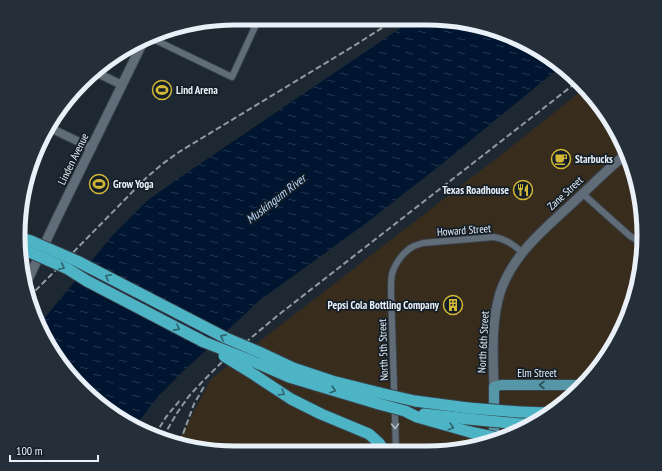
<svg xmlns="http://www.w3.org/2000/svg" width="662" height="471" viewBox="0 0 662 471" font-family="'PT Sans Narrow',sans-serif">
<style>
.commercial{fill:#382c1d}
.water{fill:url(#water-ripples)}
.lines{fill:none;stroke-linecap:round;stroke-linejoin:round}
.minor-casing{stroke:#39424b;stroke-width:8}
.tertiary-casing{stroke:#39424b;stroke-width:10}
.secondary-casing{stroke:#39424b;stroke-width:11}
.primary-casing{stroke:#39424b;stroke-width:12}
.motorway-casing{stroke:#39424b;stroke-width:13}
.minor{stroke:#606c78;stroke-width:6}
.tertiary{stroke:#606c78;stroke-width:8}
.secondary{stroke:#606c78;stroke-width:9}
.primary{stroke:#5597a6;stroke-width:10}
.motorway{stroke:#4db4c5;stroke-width:11}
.rail{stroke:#919aa2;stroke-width:2;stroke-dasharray:6 3;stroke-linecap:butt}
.motorway-bridge-casing{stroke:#39424b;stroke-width:13;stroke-linecap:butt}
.motorway-bridge{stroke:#4db4c5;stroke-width:11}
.oneway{stroke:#2e626f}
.oneway2{stroke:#2e4e5a}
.oneway3{stroke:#b2bbc4}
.labels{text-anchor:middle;stroke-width:3.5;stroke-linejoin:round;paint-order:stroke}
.poi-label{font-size:11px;font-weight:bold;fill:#e9f0f7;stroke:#141e28;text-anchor:start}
.street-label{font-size:11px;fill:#e9f0f7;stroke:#141e28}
.water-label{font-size:12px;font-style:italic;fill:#bedbfb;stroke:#141e28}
.rim{fill:none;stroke:#e9f0f7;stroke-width:5}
</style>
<defs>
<pattern id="water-ripples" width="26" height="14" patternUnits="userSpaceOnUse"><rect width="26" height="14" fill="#001530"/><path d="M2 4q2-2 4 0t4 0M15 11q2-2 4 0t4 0" fill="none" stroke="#25374f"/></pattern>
</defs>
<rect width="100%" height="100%" fill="#1d2832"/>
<path class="commercial" d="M585,88L590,92L632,165L644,249L622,331L570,399L522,431L455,451L222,453L178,441L211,379L511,147Z"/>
<path class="water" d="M411,21L469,22L535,47L560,67L443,163L365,224L260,300L178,376L155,400L135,427L72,379L40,331L38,326L112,236L148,200L185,174Z"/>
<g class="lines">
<defs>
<g id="minor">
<path d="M151,38L232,77L259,18"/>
<path d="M583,194L630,236L643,244"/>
<path d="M396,451L391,290C391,285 391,279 392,274C395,263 404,251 414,246C417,245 420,244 423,243L494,237C506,239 512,244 522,252"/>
</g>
<g id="tertiary">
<path d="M95,72L122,85"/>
<path d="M50,128L92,148"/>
</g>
<g id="secondary">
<path d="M25,286L57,218L143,42"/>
<path d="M494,387C493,356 491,322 500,293C513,253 547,227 577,199C593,184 609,168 626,154"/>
</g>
<path id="primary" d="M494,439V387L501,385H581"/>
<g id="motorway">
<path d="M21,238L31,241"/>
<path d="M259,352L293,368L332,381L380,393"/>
<path d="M257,363L289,377L379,404"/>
<path d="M250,372L291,399L321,414L369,434L379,443L385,452"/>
<path d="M415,401L468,408"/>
<path d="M405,411L417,417L470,432"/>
<path d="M519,412L549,413"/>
<path d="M424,414L468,419"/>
<path d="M520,424H533"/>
</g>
</defs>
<use href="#minor" class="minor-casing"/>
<use href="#tertiary" class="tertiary-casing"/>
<use href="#secondary" class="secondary-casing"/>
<use href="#primary" class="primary-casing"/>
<use href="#motorway" class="motorway-casing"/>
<use href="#minor" class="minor"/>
<use href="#tertiary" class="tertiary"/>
<use href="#secondary" class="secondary"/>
<use href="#primary" class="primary"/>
<use href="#motorway" class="motorway"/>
<g class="rail">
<path d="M29,297L50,276L145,179L161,165L179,152L352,47L393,21"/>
<path d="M155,435L166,417L181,399"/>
<path d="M163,437L177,413L189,396L203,381L221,363L277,316L577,82"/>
<path d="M180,442L194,404L205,385"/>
</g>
<defs>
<g id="motorway-bridge">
<path d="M31,241L77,261L226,338L259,352"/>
<path d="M27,251L68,269L87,281L204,342L257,363"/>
<path d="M224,356L250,372"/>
<path d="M380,393L415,401"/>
<path d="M379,404L405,411"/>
<path d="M468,408L519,412"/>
<path d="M468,419L520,424"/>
<path d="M470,432L498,438"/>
</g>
</defs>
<use href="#motorway-bridge" class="motorway-bridge-casing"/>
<use href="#motorway-bridge" class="motorway-bridge"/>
</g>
<defs><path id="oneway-chevron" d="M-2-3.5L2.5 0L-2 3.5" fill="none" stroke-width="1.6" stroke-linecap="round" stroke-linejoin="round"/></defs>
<g class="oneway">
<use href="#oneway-chevron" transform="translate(62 267) rotate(25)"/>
<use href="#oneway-chevron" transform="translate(108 277) rotate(-153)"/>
<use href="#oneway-chevron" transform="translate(177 328) rotate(28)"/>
<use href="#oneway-chevron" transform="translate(223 337) rotate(-154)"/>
<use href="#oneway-chevron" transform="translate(333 390) rotate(17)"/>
<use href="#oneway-chevron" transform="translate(282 393) rotate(32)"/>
<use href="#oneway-chevron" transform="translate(451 427) rotate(15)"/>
</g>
<use class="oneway2" href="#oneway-chevron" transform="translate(542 385) rotate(-180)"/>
<use class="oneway3" href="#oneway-chevron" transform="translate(395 426) rotate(89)"/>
<defs>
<symbol id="stadium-ring" viewBox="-11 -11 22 22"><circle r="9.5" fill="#141e28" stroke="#d2b736" stroke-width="1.5"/><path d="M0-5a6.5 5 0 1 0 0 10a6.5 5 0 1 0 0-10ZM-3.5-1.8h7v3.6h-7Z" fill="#d2b736"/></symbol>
<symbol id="cafe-ring" viewBox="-11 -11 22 22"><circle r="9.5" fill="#141e28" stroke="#d2b736" stroke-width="1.5"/><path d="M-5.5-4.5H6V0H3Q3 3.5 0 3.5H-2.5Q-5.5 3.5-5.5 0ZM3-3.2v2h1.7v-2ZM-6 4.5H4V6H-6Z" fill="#d2b736"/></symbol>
<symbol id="restaurant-ring" viewBox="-11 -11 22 22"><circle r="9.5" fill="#141e28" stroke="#d2b736" stroke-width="1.5"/><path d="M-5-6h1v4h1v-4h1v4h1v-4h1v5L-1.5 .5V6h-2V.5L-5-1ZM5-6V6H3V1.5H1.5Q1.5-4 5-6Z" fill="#d2b736"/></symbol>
<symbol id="building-ring" viewBox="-11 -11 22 22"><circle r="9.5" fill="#141e28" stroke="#d2b736" stroke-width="1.5"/><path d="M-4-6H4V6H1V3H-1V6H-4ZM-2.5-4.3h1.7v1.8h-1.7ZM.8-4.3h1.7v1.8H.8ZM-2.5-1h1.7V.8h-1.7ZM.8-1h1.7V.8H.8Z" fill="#d2b736"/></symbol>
</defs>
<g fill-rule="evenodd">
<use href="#stadium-ring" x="151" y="79" width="22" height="22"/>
<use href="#cafe-ring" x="550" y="148" width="22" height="22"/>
<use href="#stadium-ring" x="88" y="173" width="22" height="22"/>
<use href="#restaurant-ring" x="512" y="179" width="22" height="22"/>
<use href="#building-ring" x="442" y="294" width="22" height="22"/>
</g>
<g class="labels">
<g class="poi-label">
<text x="176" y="94">Lind Arena</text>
<text x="575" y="163">Starbucks</text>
<text x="113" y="188">Grow Yoga</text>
<text x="509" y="194" text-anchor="end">Texas Roadhouse</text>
<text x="439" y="309" text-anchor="end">Pepsi Cola Bottling Company</text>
</g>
<g class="street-label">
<text transform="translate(73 159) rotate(-64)" y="4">Linden Avenue</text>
<text transform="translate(565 193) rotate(-43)" y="4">Zane Street</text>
<text transform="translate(464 230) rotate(-4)" y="4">Howard Street</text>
<text transform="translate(483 342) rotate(-87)" y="4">North 6th Street</text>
<text transform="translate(383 350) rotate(-92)" y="4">North 5th Street</text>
<text x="537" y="377">Elm Street</text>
</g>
<g class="water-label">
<text transform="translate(276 199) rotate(-38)" y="4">Muskingum River</text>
</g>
</g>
<path d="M0 0H662V471H0ZM235 25H427A210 210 0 0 1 637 235V236A210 210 0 0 1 427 446H235A210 210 0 0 1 25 236V235A210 210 0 0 1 235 25Z" fill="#252f39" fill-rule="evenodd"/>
<path class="rim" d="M235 25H427A210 210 0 0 1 637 235V236A210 210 0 0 1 427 446H235A210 210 0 0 1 25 236V235A210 210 0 0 1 235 25Z"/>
<path d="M10 455v6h88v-6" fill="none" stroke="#e9f0f7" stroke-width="2"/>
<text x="16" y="455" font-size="12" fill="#e9f0f7" stroke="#141e28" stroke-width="3" paint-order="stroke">100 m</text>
</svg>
